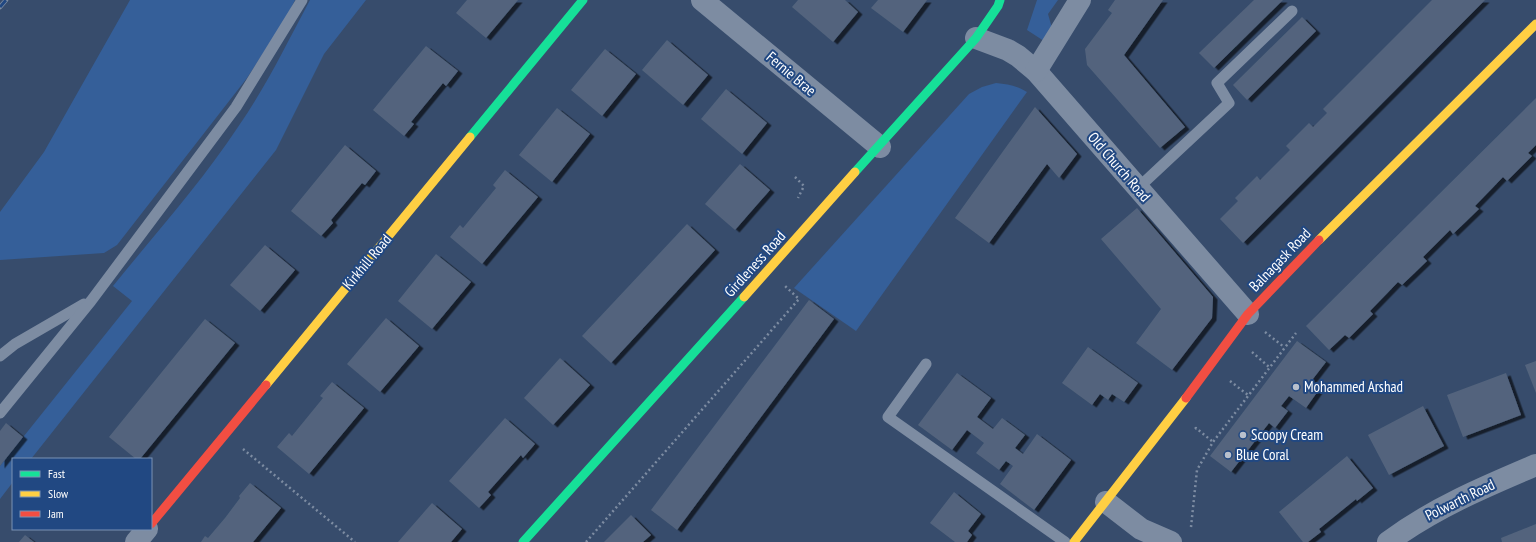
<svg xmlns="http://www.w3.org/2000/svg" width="1536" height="542" viewBox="0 0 1536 542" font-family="'PT Sans Narrow',sans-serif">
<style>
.green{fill:#355f99}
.building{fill:#53647d;filter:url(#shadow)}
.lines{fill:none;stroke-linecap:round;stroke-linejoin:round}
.path{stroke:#7d8ca2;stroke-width:2.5;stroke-dasharray:2 3;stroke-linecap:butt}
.lane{stroke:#7d8ca2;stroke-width:11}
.street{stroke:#7d8ca2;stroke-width:22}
.fast{stroke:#16e098;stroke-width:9}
.slow{stroke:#ffcf43;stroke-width:9}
.jam{stroke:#f24e42;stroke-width:9}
.rail-casing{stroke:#7e8da2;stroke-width:4.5}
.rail{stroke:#214882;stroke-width:3;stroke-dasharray:9;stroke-linecap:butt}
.poi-dot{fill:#b9c0cc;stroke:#214882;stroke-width:1.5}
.labels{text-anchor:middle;stroke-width:4;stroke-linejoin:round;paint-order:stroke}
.street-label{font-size:15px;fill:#fff;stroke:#214882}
.poi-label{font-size:15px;fill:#fff;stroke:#214882;text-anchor:start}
</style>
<defs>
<filter id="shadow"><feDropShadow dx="4.5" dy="2.5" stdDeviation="0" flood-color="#0009"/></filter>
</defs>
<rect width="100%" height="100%" fill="#374c6c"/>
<g class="green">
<path d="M130,0H295L286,18L247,78L117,245L104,253L0,260V212L44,152Z"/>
<path d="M310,0H366L324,54L276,150L31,459H13V482L0,499V466L132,301L113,286C155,234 201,183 238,127C266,87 287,43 310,0Z"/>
<path d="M1037,0H1058L1048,14L1052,28L1044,41L1027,30Z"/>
<path d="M996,83C1008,84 1017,86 1027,92L856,331L794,288L969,94L982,87Z"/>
</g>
<g class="building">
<path d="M467,0H518L486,38L456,13Z"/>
<path d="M798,0H845L858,12L833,42L792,7Z"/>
<path d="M878,0H927L903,32L871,8Z"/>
<path d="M1115,0H1163L1124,55L1185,127L1160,148L1087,65L1085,49L1112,13L1108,10Z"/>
<path d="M1254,0H1283L1214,68L1199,53Z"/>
<path d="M1432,0H1485L1243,243L1220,219L1238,201L1235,198L1257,176L1260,180L1290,150L1286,146L1309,123L1313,127L1327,113L1323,109Z"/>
<path d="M1302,17L1316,31L1247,100L1233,85Z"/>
<path d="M667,40L708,75L683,105L642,70Z"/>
<path d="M426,46L458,71L446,86L443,83L411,122L414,124L404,136L373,110Z"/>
<path d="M605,49L636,74L602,116L571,90Z"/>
<path d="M726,89L767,123L742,154L701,119Z"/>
<path d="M1536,98V145L1528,153L1532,156L1507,181L1503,177L1475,206L1479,209L1453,234L1450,230L1423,257L1427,261L1402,285L1398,282L1370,311L1373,314L1349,338L1345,335L1329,350L1306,326Z"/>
<path d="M1035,107L1077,154L1059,178L1047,164L989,243L955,218Z"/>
<path d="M557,108L590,134L552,182L519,155Z"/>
<path d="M345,145L376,171L365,185L362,183L331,220L333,223L321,236L291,211Z"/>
<path d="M740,164L770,190L735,230L705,204Z"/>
<path d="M505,170L538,197L482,264L450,237L460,225L463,228L496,188L493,185Z"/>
<path d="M1137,208L1213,297L1212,318L1172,370L1136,343L1161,309L1101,239Z"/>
<path d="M687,224L715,250L611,363L582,336Z"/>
<path d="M265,245L295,270L260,311L230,285Z"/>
<path d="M436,254L471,282L432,329L398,301Z"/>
<path d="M809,300L834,319L677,530L651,510Z"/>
<path d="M386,318L419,346L380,392L347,364Z"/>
<path d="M205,319L235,343L140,459H136L109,437Z"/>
<path d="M1297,341L1326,362L1309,384L1318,391L1306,408L1289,396L1281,406L1288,411L1275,428L1269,423L1231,472L1210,456Z"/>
<path d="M1088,347L1138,383L1124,402L1112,394L1108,400L1100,394L1092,405L1062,383Z"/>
<path d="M560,358L590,385L553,425L524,398Z"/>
<path d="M1536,361V393L1525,365Z"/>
<path d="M957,373L991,398L977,417L993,429L1002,418L1025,435L1015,448L1023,454L1037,434L1071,460L1034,510L1000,484L1013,466L1006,461L999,470L976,453L984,443L967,430L952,450L918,425Z"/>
<path d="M1506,373L1521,415L1463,437L1447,395Z"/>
<path d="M332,382L364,408L309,474L277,447L289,433L292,436L323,398L320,396Z"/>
<path d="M1423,406L1444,446L1389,475L1368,435Z"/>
<path d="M505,418L535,444L523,458L521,455L488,492L491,495L479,508L449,481Z"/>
<path d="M6,423L23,437L0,466V431Z"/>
<path d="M1347,456L1373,488L1357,501L1356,499L1319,529L1321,532L1308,542H1303L1279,512Z"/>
<path d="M250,483L281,508L253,542H201L205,536L208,538L225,518L240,498L239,496Z"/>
<path d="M954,492L981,514L968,531L972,535L967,542H955L930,523Z"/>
<path d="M432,503L462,529L451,542H398Z"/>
<path d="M631,515L651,535L643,542H604Z"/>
<path d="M1536,524V542H1502L1501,538Z"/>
<path d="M25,535L34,542H19Z"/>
</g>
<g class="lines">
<g class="path">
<path d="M795,177L804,186L798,198"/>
<path d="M1265,332L1284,347"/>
<path d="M1252,352L1269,367"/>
<path d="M1230,381L1248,395"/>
<path d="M1195,429L1196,428L1213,442"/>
<path d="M243,449L355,542"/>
<path d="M1191,527L1197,470L1213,442L1296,333"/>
<path d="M586,542L799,299L785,286"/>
</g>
<g class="lane">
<path d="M1137,189L1229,103L1217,83L1292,11"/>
<path d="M0,356L15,344L84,304"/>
<path d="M926,364L888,417L1065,542"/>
<path d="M0,413L91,301L236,107L302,0"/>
</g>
<g class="street">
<path d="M702,0L880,147"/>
<path d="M976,38L1008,50L1018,56L1036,71L1248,314"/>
<path d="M1036,71L1080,0"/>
<path d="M1106,502L1141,529L1171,542"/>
<path d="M136,542L147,529"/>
<path d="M1388,542C1434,508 1484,487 1536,465"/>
</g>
<g class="fast">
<path d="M470,137L583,0"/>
<path d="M855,172L976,38L998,6L1000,0"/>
<path d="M523,542L744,297"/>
</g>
<g class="slow">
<path d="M1319,240L1536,24"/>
<path d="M744,297L855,172"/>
<path d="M266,385L470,137"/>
<path d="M1074,542L1186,398"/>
</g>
<g class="jam">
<path d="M1186,398L1248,314L1319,240"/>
<path d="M151,524L266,385"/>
</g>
<defs>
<path id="rail" d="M0,7L6,0"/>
</defs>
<use href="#rail" class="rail-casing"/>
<use href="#rail" class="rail"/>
</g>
<g class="poi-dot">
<circle cx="1296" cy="387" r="4"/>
<circle cx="1243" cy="435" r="4"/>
<circle cx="1228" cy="455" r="4"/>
</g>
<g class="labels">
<g class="street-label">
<text transform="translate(791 74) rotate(40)" y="5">Fernie Brae</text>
<text transform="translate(1119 167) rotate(49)" y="5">Old Church Road</text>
<text transform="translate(1280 260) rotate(-46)" y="5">Balnagask Road</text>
<text transform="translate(367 262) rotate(-50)" y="5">Kirkhill Road</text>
<text transform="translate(755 264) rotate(-48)" y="5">Girdleness Road</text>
<text transform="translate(1460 500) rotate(-26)" y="5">Polwarth Road</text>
</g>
<g class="poi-label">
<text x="1304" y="392">Mohammed Arshad</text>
<text x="1251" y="440">Scoopy Cream</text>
<text x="1236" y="460">Blue Coral</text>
</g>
</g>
<rect x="12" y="458" width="140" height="72" fill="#214882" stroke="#7a91b4"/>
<rect x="20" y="471" width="20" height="6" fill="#16e098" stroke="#7a91b4"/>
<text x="48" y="478" font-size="12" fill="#ffffff">Fast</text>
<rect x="20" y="491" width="20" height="6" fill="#ffcf43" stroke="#7a91b4"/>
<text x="48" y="498" font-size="12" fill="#ffffff">Slow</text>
<rect x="20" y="511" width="20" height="6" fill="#f24e42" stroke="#7a91b4"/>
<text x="48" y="518" font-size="12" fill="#ffffff">Jam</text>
</svg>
